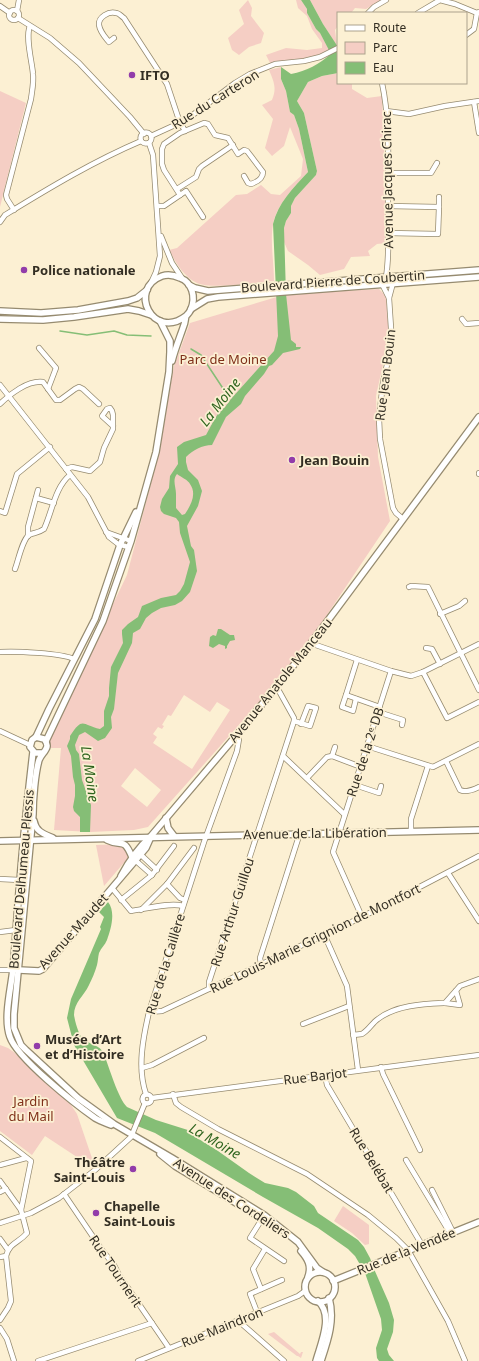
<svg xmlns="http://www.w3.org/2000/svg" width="479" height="1361" viewBox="0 0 479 1361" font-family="'Noto Sans',sans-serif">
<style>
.green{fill:#f5cec4;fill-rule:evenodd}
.water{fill:#85be76;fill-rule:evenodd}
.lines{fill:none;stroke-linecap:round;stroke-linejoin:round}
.stream{stroke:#85be76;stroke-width:1.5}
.minor-casing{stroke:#968b70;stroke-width:6}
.major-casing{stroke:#968b70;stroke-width:8}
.minor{stroke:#fff;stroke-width:4.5}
.major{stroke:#fff;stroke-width:5.5}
.poi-dot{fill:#923caa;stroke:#fcf0d3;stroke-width:1.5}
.labels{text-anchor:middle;stroke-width:3.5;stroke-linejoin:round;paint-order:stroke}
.poi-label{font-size:13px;font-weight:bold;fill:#332e23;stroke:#fcf0d3;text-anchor:start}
.street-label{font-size:13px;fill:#332e23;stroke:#fcf0d3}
.park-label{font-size:13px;fill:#7f2f19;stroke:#fcf0d3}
.water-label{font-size:14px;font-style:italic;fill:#2e641e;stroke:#fcf0d3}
</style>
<rect width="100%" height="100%" fill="#fcf0d3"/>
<g class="green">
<path d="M248,0L252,8L251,16L264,33L261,43L249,47L239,55L232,50L228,38L244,24L239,10Z"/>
<path d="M296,0H301L307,9V13L316,29L320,33L330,51L306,59L270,63L266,55L286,48L307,50L322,48V43L312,29L307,16L298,8Z"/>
<path d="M310,0H382L366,9L355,8L351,13H338V26L335,30L337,46L323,24Z"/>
<path d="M281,67V79L286,91L290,112L294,115L299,129L308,172C295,186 276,205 273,225C270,239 274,265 274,281C256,282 213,290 197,283C183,276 176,263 169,250L177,248L236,195L247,194L261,185L271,194L280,195L301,176L303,159L290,127L284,146L272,156L265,148L273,119L262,105L272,100C277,88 274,82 269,70Z"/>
<path d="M338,73V83H352V89L367,98L382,96L385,173L386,243L377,244L368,251L370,256L351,257L344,269L320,275L308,265L288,251L284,242V228L286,221L291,213V206L295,198L316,175L317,171L304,113L297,101L298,99L308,82L322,76Z"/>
<path d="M0,91L26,103L0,207Z"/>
<path d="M379,289L386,296L389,337L376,396L378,457L390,521L296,661L148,827L134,830L90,832L54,830L61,748H48L47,741L127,575L157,460L174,366L190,323L287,294ZM184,695L210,712L217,702L230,710L192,769L153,743L157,737L153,734L158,727L162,729L164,726L162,725L168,715L171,716ZM135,768L161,790L147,807L121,786Z"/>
<path d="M125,844L128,858L104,886L96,845Z"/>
<path d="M0,1045L8,1048L15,1053L71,1105L77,1114L94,1164L91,1169L86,1163L45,1136L32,1155L0,1131Z"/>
<path d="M343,1206L369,1225V1244L365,1245L352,1233L334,1221Z"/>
<path d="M274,1332L300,1354L301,1352H303L301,1358L298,1356H297L268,1334Z"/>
</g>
<g class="water">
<path d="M301,0H310L323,24L338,47V73L322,76L308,82L297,101L304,113L317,171L316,175L295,198L291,206V213L286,221L284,228L286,294L291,340L296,344V347H301L300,349L283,353L272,365L269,366L264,374L245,396L241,404L226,417L212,445C202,445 193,450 186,457V462L188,470L198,480L202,491L198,506L187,526L191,546L194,550L197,571L190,592L182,601L175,605L161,608L152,613L146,618L140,629L133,633L132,643L118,673L114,709L111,717L112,728L105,738L98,741L85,732L79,735L75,745L76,750L79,754L82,780L91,805L90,832H80V817L74,811L73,807L75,796V785L73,777L71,756L67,746L70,739V736C83,716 82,725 100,729L104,726V711L109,696V688L111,667L123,643L122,634V630L128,624L138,617L142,606L161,598L176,595L180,591L184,584L190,562L180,533L179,522L176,518L164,514L161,511L160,507L162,499L169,488L170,476L178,464L177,447L184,442L206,435L213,422L219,412L225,407L231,399L274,351L278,336L273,224C278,203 293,188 308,172L299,129L294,115L290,112L286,91L281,79V67L291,74C307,71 319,64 331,54L320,33L316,29L307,13V9ZM177,474C181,477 188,480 190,484C197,494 191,505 185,514L182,515L176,508C176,504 176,499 176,494C176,487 172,480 177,474Z"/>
<path d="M218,629H221L230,635H234L235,640L230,641L227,646V648L225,649V646L219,644L213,648L209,646L210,637L213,635L216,636Z"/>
<path d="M108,902C116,912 111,929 107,940C105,945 101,948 99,953C98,957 98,961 97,965C95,972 92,979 89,985C84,996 74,1002 74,1015C75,1021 78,1033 82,1038C89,1045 100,1044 104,1054C109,1067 118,1098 127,1107L156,1120L191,1131L194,1136L218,1151L249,1173L265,1183L288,1188L296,1192L314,1206L318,1213L358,1240L364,1247L370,1258L374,1269L389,1303L394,1320L393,1332L387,1349L389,1355L394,1361H379L377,1358L376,1348L382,1330L381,1319L365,1273L355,1256L348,1249L318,1228L263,1197L155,1133L117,1118L74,1045L67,1018L71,999L101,929L100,927L104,917L99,912Z"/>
</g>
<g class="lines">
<g class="stream">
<path d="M60,331L87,335L114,331L127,335L151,336"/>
<path d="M191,349L201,355L224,390"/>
</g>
<defs>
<g id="minor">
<path d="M0,6L10,13"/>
<circle cx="14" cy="15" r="5"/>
<path d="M17,11L19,0"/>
<path d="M368,13L374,7L386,0"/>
<path d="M418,13L440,0L455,4L477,13L479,12"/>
<path d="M18,18L50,38L79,63L130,117L144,134"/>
<path d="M466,35L474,29L477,13"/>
<path d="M114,38L109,42C105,37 100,32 99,25C98,17 109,11 116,13C119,13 121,16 124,18L167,84L179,120L185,131"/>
<path d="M382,83C390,120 388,159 388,197C388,221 390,253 386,277"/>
<path d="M474,102L479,133"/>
<path d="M386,111L409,114L445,106L479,101"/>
<circle cx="146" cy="138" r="5.5"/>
<path d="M151,136L186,120L235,83L250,74L275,64L304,61L320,57L338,48"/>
<path d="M149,143L153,155L160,256L156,272L151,283"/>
<path d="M388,173H431L437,163"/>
<path d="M177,189L196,177L199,169L202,166L233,145"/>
<path d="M180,195L164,170L162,164V149L164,144L180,133L204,123L208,124L215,135L228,138L238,154L244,150L247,151L263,172C263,178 257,182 251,184L248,183L244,176"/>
<path d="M157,206H164L186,191L203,217"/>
<path d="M439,207V197"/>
<path d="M14,210L7,199L6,195L31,99C32,91 34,82 33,74C32,61 25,37 30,26"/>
<path d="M0,222L5,215C49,188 94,161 141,141"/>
<path d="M388,233L438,234L439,207L388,206"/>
<path d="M161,236L172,263L182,278"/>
<path d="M382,284L389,298L393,283"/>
<path d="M389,298L392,343L383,382L379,419L380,439L393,508L396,513L403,519"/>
<path d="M462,319L466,324L479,323"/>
<path d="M39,348L56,368L48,389"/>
<path d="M0,385L88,497L109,537L118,544L128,547"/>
<path d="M0,404C10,394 28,380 43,382L56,400H60L75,389L79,387L83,389L99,404"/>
<path d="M66,469L72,467L90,471L100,462L104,448L113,429V415L112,411L110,408L107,409L102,416L113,426"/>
<path d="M479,474V473"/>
<path d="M36,498L54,503"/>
<path d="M0,511L5,513L17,474L50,447"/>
<path d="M106,532L131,541"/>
<path d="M28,536V527L38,490"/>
<path d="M15,569C18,562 22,540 29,535C34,532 37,534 44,529C52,512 55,487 70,475"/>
<path d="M409,587L411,586L428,587L479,690"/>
<path d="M440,614L459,606L465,601"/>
<path d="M310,643L391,671L411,676L423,672L479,644"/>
<path d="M426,648L432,649L440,664"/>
<path d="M0,652C16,651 61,653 74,659"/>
<path d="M357,660L346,695L380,707"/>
<path d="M423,672L447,718L479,702"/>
<path d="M346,695L342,707L353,711L356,699"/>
<path d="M378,712L403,720L402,725"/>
<path d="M294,721L310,726L316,708L308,706L301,724"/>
<path d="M0,731L30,745"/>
<path d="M367,746L433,767L479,744"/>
<path d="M283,756L344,814"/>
<path d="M332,756L335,747"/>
<path d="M446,761L460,790C466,793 473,790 479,787"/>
<path d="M307,778L327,757L332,756L361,767"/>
<path d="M355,785L379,793L381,786"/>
<path d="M411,831V819L428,766"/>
<path d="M140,854L157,870"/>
<path d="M135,860L152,875"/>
<path d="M448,873L479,921"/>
<path d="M0,879L20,880"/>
<path d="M167,884L180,898L185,900"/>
<path d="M112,888L131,911C145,909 171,902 183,906"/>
<path d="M121,900L152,875L174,846"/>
<path d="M141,910L167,884L194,848"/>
<path d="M362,917L333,852L391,671"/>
<path d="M0,932L16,930"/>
<path d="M324,934L347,986L358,1070"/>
<path d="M261,964L260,958L298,839V834"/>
<path d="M0,970H16"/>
<path d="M209,989V982L294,721V718L279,691L276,687"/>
<path d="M445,1003L460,1005L456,991"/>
<path d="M149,1012L162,1011L362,917L479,856"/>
<path d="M303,1024L349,1006"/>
<path d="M353,1035L362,1034C369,1030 372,1023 378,1019C396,1005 423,1004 445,1003L460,986L479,979"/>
<path d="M381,1067L383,1074L420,1150"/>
<path d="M142,1068L152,1065L204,1038"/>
<path d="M325,1075L327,1085L422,1245"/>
<path d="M146,1094C137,1068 143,1038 149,1012L204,842L237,751L239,739L236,736"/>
<path d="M173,1094L176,1103L181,1107L218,1129L307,1174L368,1215L396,1238L408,1250L448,1321L465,1361"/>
<circle cx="147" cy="1099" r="4.5"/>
<path d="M152,1098L479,1055"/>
<path d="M0,1137L31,1161L21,1210"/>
<path d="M406,1160L450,1233"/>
<path d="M0,1165L26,1158"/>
<path d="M0,1181L21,1210L27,1233C19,1243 10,1242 6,1256L11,1301L8,1308L0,1320"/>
<path d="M432,1190L453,1232"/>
<path d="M0,1192L6,1189"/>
<path d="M64,1194L102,1250L114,1265L119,1275L169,1348"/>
<path d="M262,1219L250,1238L284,1261"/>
<path d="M0,1223L31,1213L59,1198L95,1170L131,1137L145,1103"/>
<path d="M0,1239L8,1250"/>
<path d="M0,1257L6,1256"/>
<path d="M261,1289L253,1269L265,1249"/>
<path d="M257,1312L250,1294L282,1280"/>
<path d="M239,1319L242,1324L284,1361"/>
<path d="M0,1328L7,1339L14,1361"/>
<path d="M38,1361L152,1323"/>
<path d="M138,1361L298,1296L305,1291"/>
</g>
<g id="major">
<path d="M189,285L195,288L208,291L479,270"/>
<path d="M191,309L207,299L218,297L479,277"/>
<path d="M0,311L41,313L78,310L128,301L137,298L147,290"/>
<path d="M0,319L43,320L74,317L128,309L139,311L151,315"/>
<path d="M172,361C175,349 180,337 184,325C185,323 185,319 186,316C188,314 190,312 191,309C196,297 192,282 180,278C174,275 168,274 162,276C127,289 153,341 186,316"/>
<path d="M36,737L49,709L95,619L120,545L136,512"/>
<path d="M46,741L103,621L131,541L156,452L169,372L170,352V341L160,321"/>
<path d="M33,752C28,795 23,838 20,881C17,910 16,939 13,969C11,989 3,1018 10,1037C17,1058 75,1104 95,1118C100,1121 106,1123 111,1125"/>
<path d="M42,753H35L30,747L32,740L36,737L44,739C52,748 42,752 39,760C35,774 33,800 33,814L14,1014V1028L21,1045L26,1050L78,1098L114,1124L172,1158L264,1215L298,1242L317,1268L323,1272"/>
<path d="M166,818L168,828L174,836"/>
<path d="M34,821C36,832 44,834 53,838"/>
<path d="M107,840C123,848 123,836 132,857"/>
<path d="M0,841L479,830"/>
<path d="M121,876C129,861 138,848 151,836L246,724L306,650L479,417"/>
<path d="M19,970L39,971L43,969L146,848L150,839"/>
<path d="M160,1154L175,1166L264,1220"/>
<path d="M301,1251C308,1259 312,1266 308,1277"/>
<circle cx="320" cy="1287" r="15"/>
<path d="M333,1281L479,1222"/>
<path d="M316,1361C321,1343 334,1315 318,1301"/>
<path d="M321,1361C328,1340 335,1320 329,1298"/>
</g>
</defs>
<use href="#minor" class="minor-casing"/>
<use href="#major" class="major-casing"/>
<use href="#minor" class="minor"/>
<use href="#major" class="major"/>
</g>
<g class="poi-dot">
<circle cx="132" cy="75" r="4"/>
<circle cx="24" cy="270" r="4"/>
<circle cx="292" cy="460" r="4"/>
<circle cx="37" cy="1046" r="4"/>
<circle cx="133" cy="1169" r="4"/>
<circle cx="96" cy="1213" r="4"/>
</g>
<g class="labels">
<g class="poi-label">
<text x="140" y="80">IFTO</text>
<text x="32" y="275">Police nationale</text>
<text x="300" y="465">Jean Bouin</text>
<text x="45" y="1044">Musée d’Art<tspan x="45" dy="15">et d’Histoire</tspan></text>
<text x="125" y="1167" text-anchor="end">Théâtre<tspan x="125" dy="15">Saint-Louis</tspan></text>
<text x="104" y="1211">Chapelle<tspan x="104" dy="15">Saint-Louis</tspan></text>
</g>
<g class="street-label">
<text transform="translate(215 99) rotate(-32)" y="5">Rue du Carteron</text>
<text transform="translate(387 180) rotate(-91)" y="5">Avenue Jacques Chirac</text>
<text transform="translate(333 281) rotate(-4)" y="5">Boulevard Pierre de Coubertin</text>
<text transform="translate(385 375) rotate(-83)" y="5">Rue Jean Bouin</text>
<text transform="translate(280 680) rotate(-51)" y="5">Avenue Anatole Manceau</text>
<text transform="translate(365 752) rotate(-72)" y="5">Rue de la 2ᵉ DB</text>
<text transform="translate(315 833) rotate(-1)" y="5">Avenue de la Libération</text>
<text transform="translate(21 879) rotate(-85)" y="5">Boulevard Delhumeau Plessis</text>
<text transform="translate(232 912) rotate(-72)" y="5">Rue Arthur Guillou</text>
<text transform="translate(73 931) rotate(-48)" y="5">Avenue Maudet</text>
<text transform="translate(315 938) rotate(-26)" y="5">Rue Louis-Marie Grignion de Montfort</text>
<text transform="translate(165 964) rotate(-73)" y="5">Rue de la Caillère</text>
<text transform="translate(315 1076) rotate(-7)" y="5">Rue Barjot</text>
<text transform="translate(372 1160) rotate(59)" y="5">Rue Belébat</text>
<text transform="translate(232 1198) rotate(33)" y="5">Avenue des Cordeliers</text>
<text transform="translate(406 1251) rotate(-22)" y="5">Rue de la Vendée</text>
<text transform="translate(116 1271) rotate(56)" y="5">Rue Tournerit</text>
<text transform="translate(222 1327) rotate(-22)" y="5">Rue Maindron</text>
</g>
<g class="park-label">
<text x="223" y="364">Parc de Moine</text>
<text x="31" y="1106">Jardin<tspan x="31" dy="15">du Mail</tspan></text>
</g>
<g class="water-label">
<text transform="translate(220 402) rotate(-52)" y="5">La Moine</text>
<text transform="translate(90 774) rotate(82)" y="5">La Moine</text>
<text transform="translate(215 1141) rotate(30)" y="5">La Moine</text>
</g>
</g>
<rect x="337" y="12" width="130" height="72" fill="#fcf0d3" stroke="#aca28d"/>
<rect x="345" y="25" width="20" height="6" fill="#ffffff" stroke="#aca28d"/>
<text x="373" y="32" font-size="12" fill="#332e23">Route</text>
<rect x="345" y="42" width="20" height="12" fill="#f5cec4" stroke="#aca28d"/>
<text x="373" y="52" font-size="12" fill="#332e23">Parc</text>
<rect x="345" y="62" width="20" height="12" fill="#85be76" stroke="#aca28d"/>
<text x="373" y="72" font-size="12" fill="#332e23">Eau</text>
</svg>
